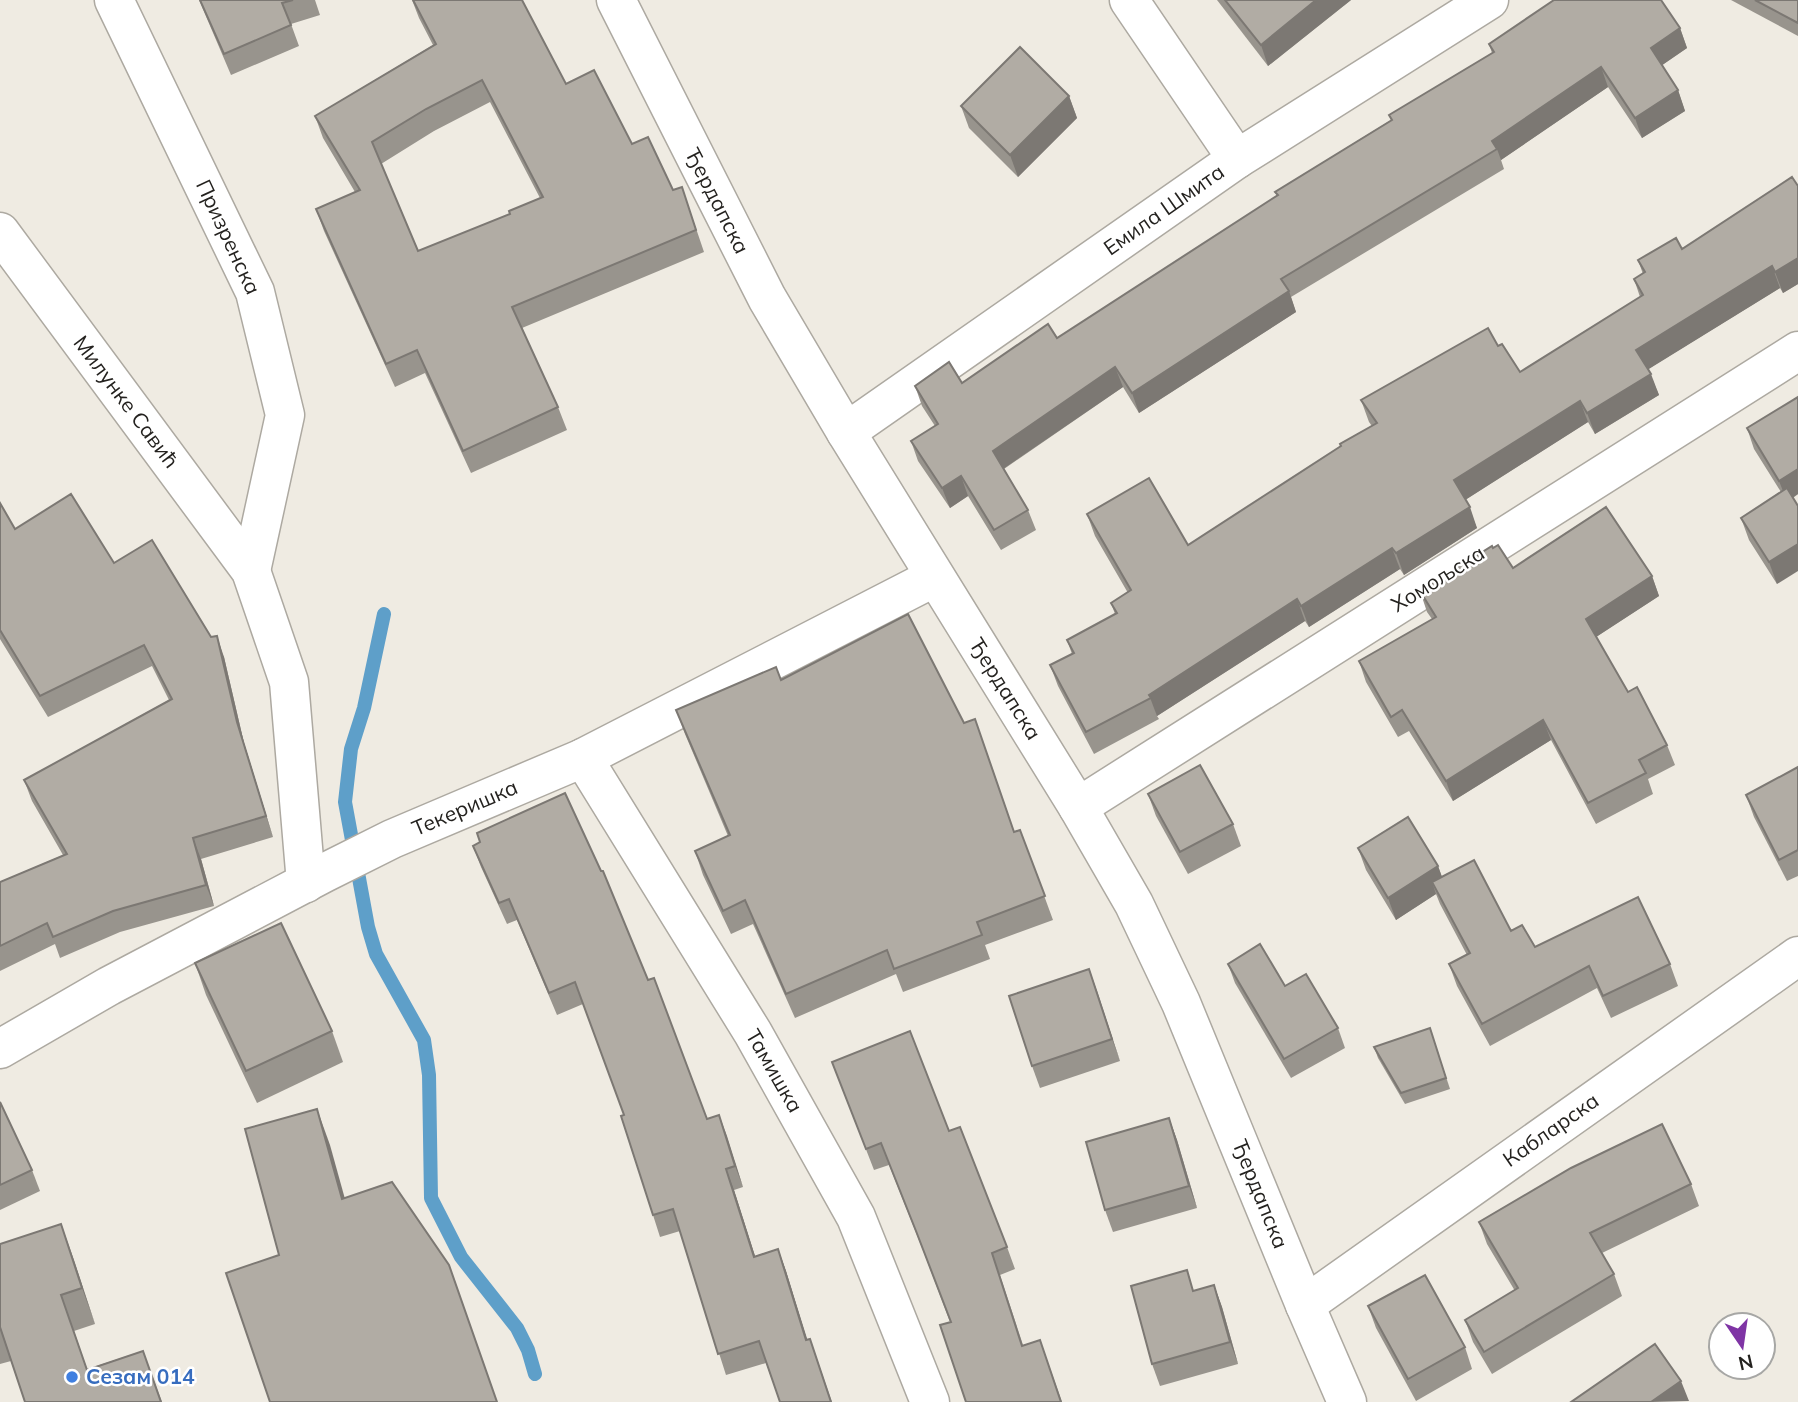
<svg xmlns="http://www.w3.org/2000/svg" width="1798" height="1402" viewBox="0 0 1798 1402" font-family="Mulish,sans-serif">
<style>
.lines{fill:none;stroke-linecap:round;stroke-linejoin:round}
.stream{stroke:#5e9fc9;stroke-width:14}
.minor-casing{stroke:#ada9a1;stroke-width:41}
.minor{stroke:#fff;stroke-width:38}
.wall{fill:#98948d;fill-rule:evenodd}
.shaded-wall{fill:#7c7873}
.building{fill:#b1aca4;stroke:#7c7873;stroke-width:2;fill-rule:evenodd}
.shop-dot{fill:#3f7fe0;stroke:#fff;stroke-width:2.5}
.labels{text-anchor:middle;stroke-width:5;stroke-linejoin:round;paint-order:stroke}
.street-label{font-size:21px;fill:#24221f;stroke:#fff}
.shop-label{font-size:21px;font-weight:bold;fill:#366cbe;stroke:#fff;text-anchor:start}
</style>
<rect width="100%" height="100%" fill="#efebe2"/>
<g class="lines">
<path class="stream" d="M384,614L364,708L351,749L345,802L368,927L376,954L424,1040L429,1075L431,1198L461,1257L517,1328L528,1350L535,1374"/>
<defs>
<g id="minor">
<path d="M114,0L255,292L285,415L251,571"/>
<path d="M616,0L767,298L846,432L1078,807L1134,904L1181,1003L1305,1305L1347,1402"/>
<path d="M1129,0L1237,159"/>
<path d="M0,232L251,571L289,682L306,883"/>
<path d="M846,432L1237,159L1489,0"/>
<path d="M583,758L753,1033L856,1217L930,1402"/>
<path d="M1078,807L1798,351"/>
<path d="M0,1049L109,986L324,873L392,839L583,758L935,577"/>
<path d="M1305,1305L1798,956"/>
</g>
</defs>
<use href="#minor" class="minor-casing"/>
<use href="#minor" class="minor"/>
</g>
<g class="wall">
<path d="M199,0H315L320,15L291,24L299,46L231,75Z"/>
<path d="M412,0H522L566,84L632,144L673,190L682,187L704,252L522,328L558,407L567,430L471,473L425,373L395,387L324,231L316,209L355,192L323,138L315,116L433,45L419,18ZM490,102L540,198L510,214L418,251L381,164L434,131Z"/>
<path d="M1217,0H1351L1268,66Z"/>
<path d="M1731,0H1798V36Z"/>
<path d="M1680,28L1687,48L1662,65L1678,90L1685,111L1642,138L1608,87L1501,160L1504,169L1291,297L1296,312L1139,413L1123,387L1004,469L1028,510L1036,530L1001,550L968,496L950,508L918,461L911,441L935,426L922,406L915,386L962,383L1057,338L1277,196L1275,192L1391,120L1389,115L1492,53L1489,44Z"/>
<path d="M1069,96L1077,118L1018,177L969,128L961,106Z"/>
<path d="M1798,186V284L1783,293L1780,288L1648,369L1659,395L1595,434L1588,422L1465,500L1477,528L1404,575L1400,569L1309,627L1305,621L1157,716L1159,719L1094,754L1058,686L1050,665L1072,654L1067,640L1115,614L1111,603L1128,593L1095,536L1087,514L1188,545L1372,426L1369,422L1361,400L1498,346L1520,372L1640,297L1634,279L1643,274L1638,260L1682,249Z"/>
<path d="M1747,428L1798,494L1793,498L1777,584L1749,540L1741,518L1781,492L1754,449Z"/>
<path d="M0,503L15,529L114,563L211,637L224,657L244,743L273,837L201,859L214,906L120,932L60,958L55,944L0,971V882L63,855L32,801L24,780L169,700L152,666L48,717L0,639Z"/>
<path d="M1513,568L1652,576L1659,596L1596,637L1628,692L1667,745L1675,765L1648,779L1653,794L1596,824L1551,740L1453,801L1409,731L1398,737L1366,682L1359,661L1432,619L1427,612L1420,591Z"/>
<path d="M781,680L1015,832L1020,830L1053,920L985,945L990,959L903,992L896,974L795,1018L753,924L731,934L703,875L695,851L728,836L685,734L676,710Z"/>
<path d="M1798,767V876L1787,881L1754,817L1746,795Z"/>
<path d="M1148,794L1233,824L1241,846L1188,874L1156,816Z"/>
<path d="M473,846L707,1119L719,1115L743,1187L734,1190L755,1256L778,1249L786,1271L807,1340L810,1339L832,1402H780L766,1363L726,1375L680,1231L660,1237L653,1215L624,1115L583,1004L557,1015L517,920L507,924L481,867Z"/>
<path d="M1358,848L1438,866L1442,877L1535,947L1670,964L1678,986L1611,1018L1597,988L1490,1046L1457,986L1449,964L1467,955L1440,904L1436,894L1396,920L1366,870Z"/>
<path d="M195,963L332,1031L343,1062L257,1103L206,995Z"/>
<path d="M1228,964L1285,986L1338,1028L1345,1048L1291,1078L1235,983Z"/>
<path d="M1089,969L1120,1061L1040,1088L1032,1066Z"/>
<path d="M1430,1028L1450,1089L1405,1104L1378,1058L1374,1047Z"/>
<path d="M832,1062L949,1131L1007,1247L1015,1269L1000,1275L1023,1345L1040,1340L1062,1402H966L950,1322L924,1253L889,1165L874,1170Z"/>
<path d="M0,1102L32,1170L40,1191L0,1210Z"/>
<path d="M1169,1118L1177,1140L1197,1208L1113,1232L1105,1210Z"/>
<path d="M1691,1184L1699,1206L1602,1253L1614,1274L1622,1296L1492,1374L1473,1342L1465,1320L1515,1291L1487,1244L1479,1222Z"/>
<path d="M61,1224L95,1324L74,1331L87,1369L143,1351L162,1402H25L11,1361L0,1364V1244Z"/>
<path d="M1214,1285L1222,1307L1238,1364L1160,1386L1152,1364Z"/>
<path d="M1368,1306L1465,1347L1472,1369L1416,1401L1376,1328Z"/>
</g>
<g class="shaded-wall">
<path d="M1316,0H1351L1268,66L1261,45Z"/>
<path d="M1680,28L1687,48L1658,68L1651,48Z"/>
<path d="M1601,67L1608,87L1501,160L1497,149L1492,141Z"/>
<path d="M1678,90L1685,111L1642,138L1635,118Z"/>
<path d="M1069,96L1077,118L1018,177L1010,155Z"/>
<path d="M1798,258V284L1783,293L1775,272Z"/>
<path d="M1772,266L1780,288L1644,372L1636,350Z"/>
<path d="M1289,291L1296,312L1139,413L1132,393Z"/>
<path d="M1115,367L1123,387L1000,471L993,451Z"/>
<path d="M1651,374L1659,395L1595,434L1587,413Z"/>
<path d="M1580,401L1588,422L1462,502L1454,480Z"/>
<path d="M1798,469V494L1787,501L1779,481Z"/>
<path d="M961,476L968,496L950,508L942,488Z"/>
<path d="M1470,507L1477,528L1404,575L1396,553Z"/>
<path d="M1798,544V571L1777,584L1769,562Z"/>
<path d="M1392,548L1400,569L1309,627L1301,606Z"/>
<path d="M1652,576L1659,596L1593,639L1586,619Z"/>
<path d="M1297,599L1305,621L1157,716L1149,695Z"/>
<path d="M217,636L224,657L244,743L273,837L266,816L237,722Z"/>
<path d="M1543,720L1551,740L1453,801L1446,781Z"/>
<path d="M193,838L201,859L214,906L206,885Z"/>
<path d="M1438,866L1446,888L1432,882L1436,894L1396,920L1388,898Z"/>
<path d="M1089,969L1097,991L1120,1061L1112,1039Z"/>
<path d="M317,1109L330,1145L355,1235L342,1199Z"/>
<path d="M719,1115L727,1136L743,1187L735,1166Z"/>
<path d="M1169,1118L1177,1140L1197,1208L1189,1186Z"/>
<path d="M726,1169L734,1190L762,1278L754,1257Z"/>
<path d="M61,1224L74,1260L95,1324L82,1288Z"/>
<path d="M778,1249L786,1271L814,1361L806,1340Z"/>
<path d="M1214,1285L1222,1307L1238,1364L1230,1342Z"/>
<path d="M1681,1381L1689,1401L1651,1402Z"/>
</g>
<g class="building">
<path d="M200,0H293L282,3L291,25L224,54Z"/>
<path d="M413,0H522L566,84L594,70L632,144L648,137L673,190L682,187L696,230L512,307L558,407L463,451L417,350L386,364L316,209L360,190L315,116L436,44ZM482,80L543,197L509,211L510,214L418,251L372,142L426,109Z"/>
<path d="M1225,0H1316L1261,45Z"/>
<path d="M1554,0H1661L1680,28L1651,48L1678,90L1635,118L1601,67L1492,141L1497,149L1281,279L1289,291L1132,393L1115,367L993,451L1028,510L994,530L961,476L942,488L911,441L938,424L915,386L949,362L962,383L1048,324L1057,338L1278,195L1275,192L1392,120L1389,115L1494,52L1489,44Z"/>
<path d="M1755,0H1798V23Z"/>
<path d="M1020,47L1069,96L1010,155L961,106Z"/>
<path d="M1792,177L1798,186V258L1775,272L1772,266L1636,350L1651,374L1587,413L1580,401L1454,480L1470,507L1396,553L1392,548L1301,606L1297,599L1149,695L1151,698L1086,732L1050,665L1074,653L1067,640L1117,613L1111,603L1131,590L1087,514L1149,478L1188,545L1341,446L1340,444L1377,423L1361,400L1488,328L1498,346L1502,344L1520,372L1643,295L1634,279L1645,272L1638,260L1676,238L1682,249Z"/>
<path d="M1798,397V469L1779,481L1747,428Z"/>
<path d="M1787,488L1798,506V544L1769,562L1741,518Z"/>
<path d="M71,494L114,563L152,540L211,637L217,636L237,722L266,816L193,838L206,885L113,911L53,937L47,923L0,946V882L67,854L24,780L172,699L144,645L40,696L0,630V503L15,529Z"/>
<path d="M1606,507L1652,576L1586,619L1628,692L1637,687L1667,745L1639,760L1646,773L1588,803L1543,720L1446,781L1402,710L1391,717L1359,661L1436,617L1420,591L1492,546L1493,548L1498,545L1513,568Z"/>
<path d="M908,614L964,723L975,719L1014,832L1020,830L1045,896L977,922L982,935L894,969L887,950L786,994L745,900L723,911L695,851L730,835L676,710L776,667L781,680Z"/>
<path d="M1200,765L1233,824L1180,852L1148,794Z"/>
<path d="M1798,767V850L1779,860L1746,795Z"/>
<path d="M565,793L601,871H603L648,980L654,978L707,1119L719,1115L735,1166L726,1169L754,1257L778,1249L806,1340L810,1339L831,1402H780L759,1341L718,1354L673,1209L653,1215L621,1116L624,1115L575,982L549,993L509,899L499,903L473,846L480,842L477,833Z"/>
<path d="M1408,817L1438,866L1388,898L1358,848Z"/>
<path d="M1474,860L1511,931L1522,925L1535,947L1638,897L1670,964L1603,996L1589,966L1482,1024L1449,964L1470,953L1432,882Z"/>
<path d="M281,923L332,1031L246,1071L195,963Z"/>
<path d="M1260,944L1285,986L1306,974L1338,1028L1284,1059L1228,964Z"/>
<path d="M1089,969L1112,1039L1032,1066L1009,996Z"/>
<path d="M1430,1028L1446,1078L1401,1093L1374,1047Z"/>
<path d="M910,1031L949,1131L960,1127L1007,1247L992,1253L1022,1346L1040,1340L1061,1402H966L940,1325L951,1322L916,1231L881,1143L866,1149L832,1062Z"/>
<path d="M0,1102L32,1170L0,1185Z"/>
<path d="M317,1109L342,1199L392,1182L449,1265L497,1402H270L226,1273L279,1255L245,1129Z"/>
<path d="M1169,1118L1189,1186L1105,1210L1086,1142Z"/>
<path d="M1662,1124L1691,1184L1590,1233L1614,1274L1484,1352L1465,1320L1518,1288L1479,1222L1571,1168Z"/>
<path d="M61,1224L82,1288L61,1295L87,1370L143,1351L161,1402H25L0,1327V1244Z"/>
<path d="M1187,1270L1193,1291L1214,1285L1230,1342L1152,1364L1131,1286Z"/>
<path d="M1425,1275L1465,1347L1408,1379L1368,1306Z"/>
<path d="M1655,1344L1681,1381L1651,1402H1571Z"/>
</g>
<circle class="shop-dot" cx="72" cy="1377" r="7"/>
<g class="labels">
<g class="street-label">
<text transform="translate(717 201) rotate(63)" y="7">Ђердапска</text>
<text transform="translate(1164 210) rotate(-35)" y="7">Емила Шмита</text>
<text transform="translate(228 237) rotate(65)" y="7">Призренска</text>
<text transform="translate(126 402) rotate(53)" y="7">Милунке Савић</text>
<text transform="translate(1438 579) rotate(-32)" y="7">Хомољска</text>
<text transform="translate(1005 689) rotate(58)" y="7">Ђердапска</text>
<text transform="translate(465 808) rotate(-23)" y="7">Текеришка</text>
<text transform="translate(774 1071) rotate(60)" y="7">Тамишка</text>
<text transform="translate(1551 1130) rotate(-35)" y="7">Кабларска</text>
<text transform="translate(1260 1194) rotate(68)" y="7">Ђердапска</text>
</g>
<g class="shop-label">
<text x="86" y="1384">Сезам 014</text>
</g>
</g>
<g transform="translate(1742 1346) rotate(167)"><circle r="33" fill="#ffffff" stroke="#a7a7a5" stroke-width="2"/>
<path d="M0-5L12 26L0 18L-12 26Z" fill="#7f34a5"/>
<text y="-10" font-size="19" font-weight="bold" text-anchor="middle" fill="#24221f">N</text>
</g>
</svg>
